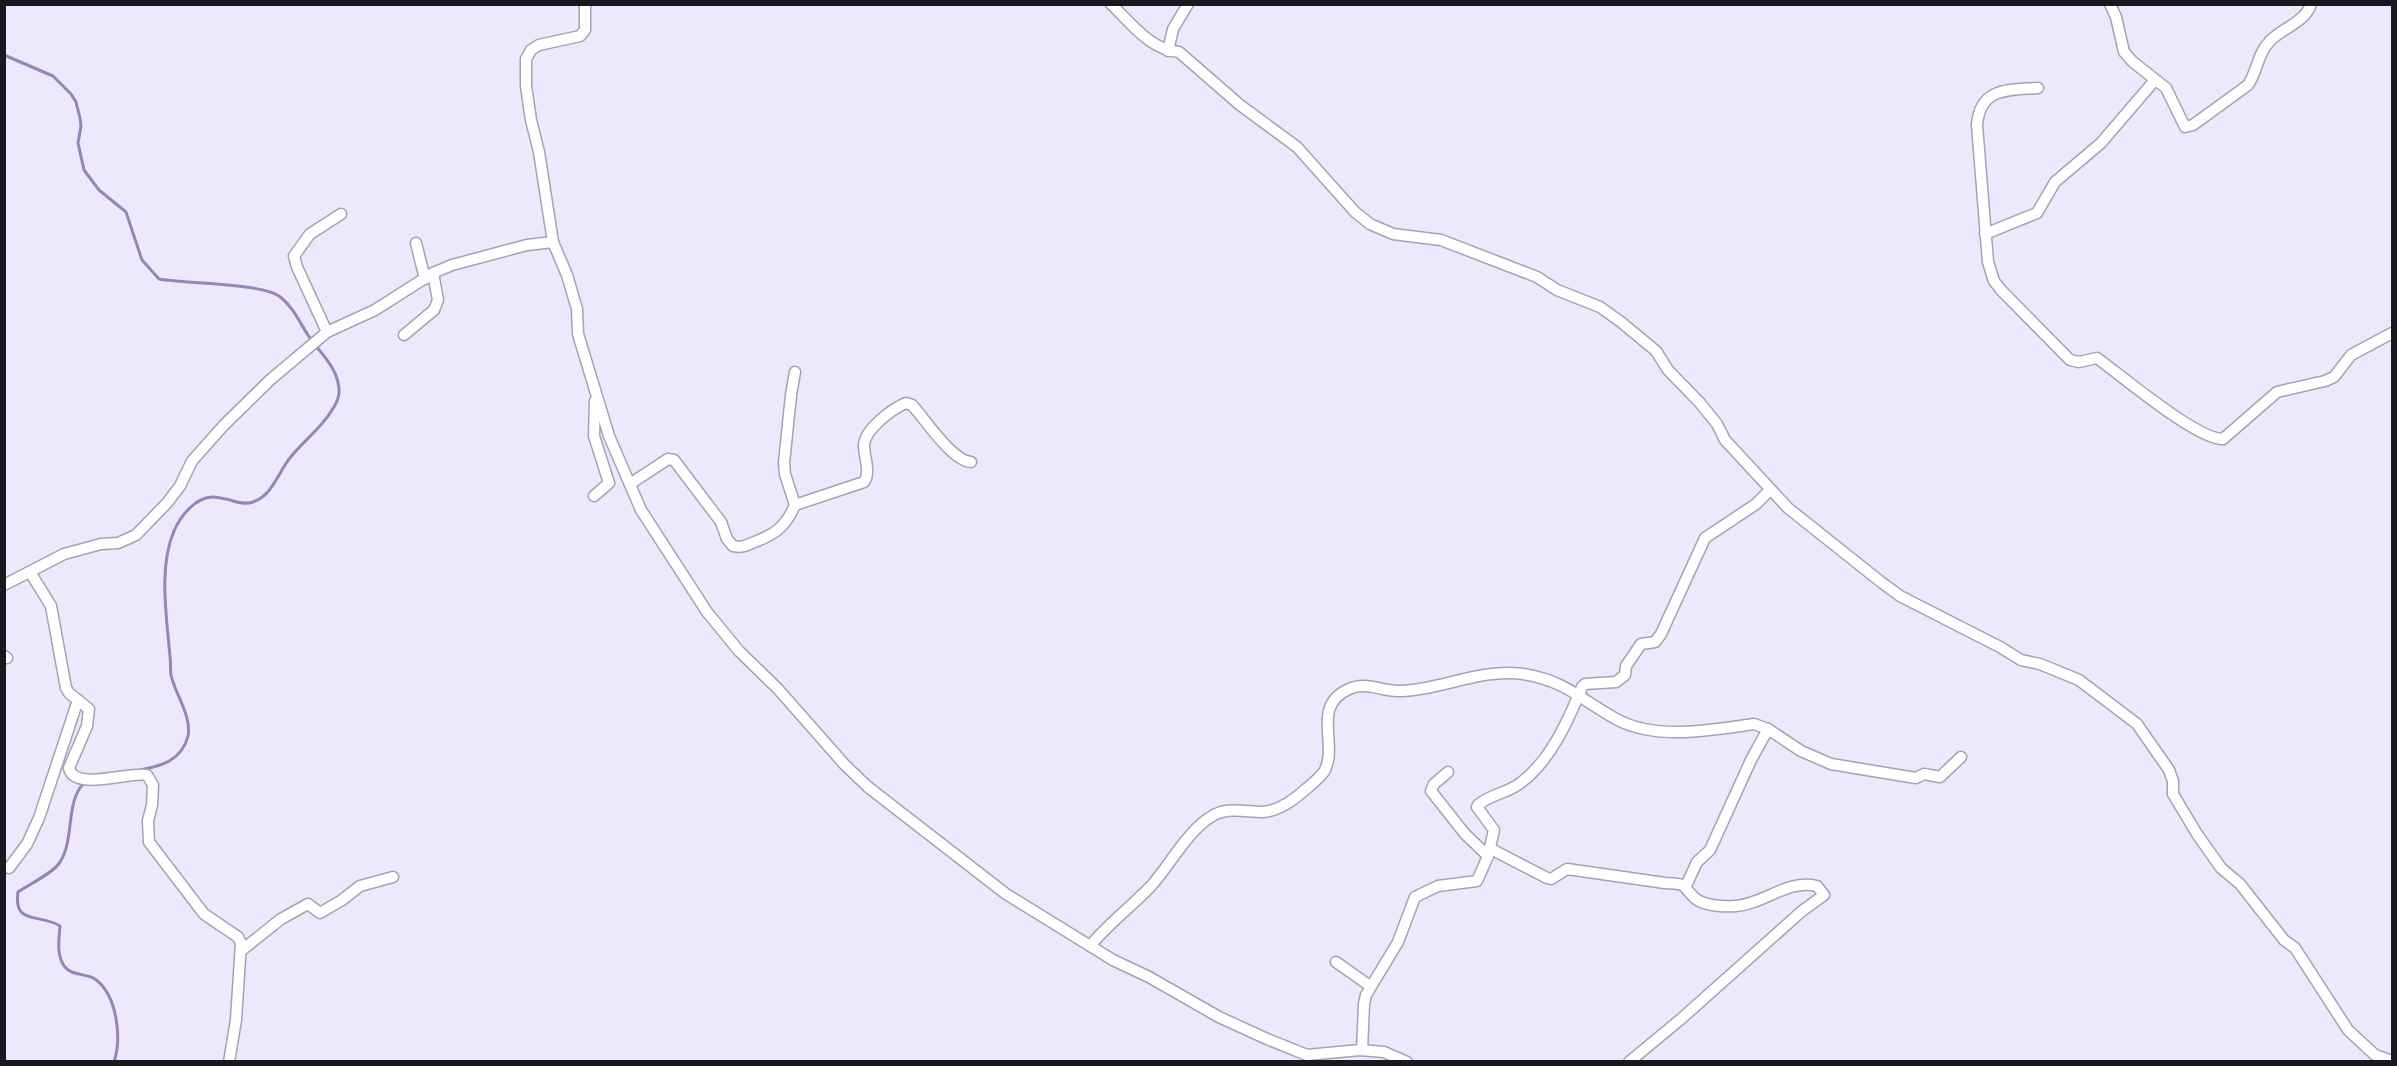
<svg xmlns="http://www.w3.org/2000/svg" width="2397" height="1066" viewBox="0 0 2397 1066" font-family="Mulish,sans-serif">
<style>
.lines{fill:none;stroke-linecap:round;stroke-linejoin:round}
.stream{stroke:#9487b5;stroke-width:3}
.minor-casing{stroke:#a6a2b4;stroke-width:13}
.minor{stroke:#fff;stroke-width:10}
</style>
<rect width="100%" height="100%" fill="#ede8fc"/>
<g class="lines">
<g class="stream">
<path d="M4,55L53,76L71,94L76,102L80,118L81,126L78,143L84,170L99,190L126,212L142,260L159,279C186,284 260,283 279,296C294,307 301,326 312,341"/>
<path d="M140,770C162,766 182,760 188,736C192,716 175,694 171,675C170,669 171,663 170,657C167,618 158,568 174,531C180,517 195,497 213,497C218,497 225,499 230,500C237,502 246,505 253,502C270,496 276,479 285,465C297,445 320,431 332,410C335,406 338,399 339,394C340,374 328,361 316,346"/>
<path d="M84,783C65,802 75,839 60,862C55,872 28,885 18,892C13,926 40,913 60,926C59,939 56,956 65,967C72,976 86,973 95,979C117,995 122,1037 114,1062"/>
</g>
<defs>
<g id="minor">
<path d="M585,4V30L580,36L539,45L531,50L526,59V86L531,120L539,152L553,242L567,275L577,309L578,334L609,436L641,510L707,612L739,651L778,689L845,765L868,787L1006,894L1113,960L1149,977L1219,1017L1267,1039L1307,1055L1360,1050L1384,1052L1407,1062"/>
<path d="M1111,4C1131,23 1150,50 1179,52L1240,105L1297,147L1355,212L1370,224L1393,234L1441,240L1537,277L1557,290L1600,307L1621,322L1656,351L1668,370L1700,403L1717,424L1725,440L1788,508L1881,582L1900,596L2000,647L2021,660L2040,664L2079,680L2137,724L2169,770L2173,781V794L2197,834L2221,868L2240,884L2284,940L2295,948L2348,1030L2375,1055L2392,1061"/>
<path d="M2110,4L2116,17L2124,52L2133,62L2166,88L2185,127L2193,125L2248,85C2257,72 2258,53 2269,42C2281,28 2305,23 2311,4"/>
<path d="M1168,51L1173,29L1188,4"/>
<path d="M2038,88C2009,90 1980,87 1977,125L1988,262L1994,281L2001,290L2070,360L2079,362L2097,358C2122,376 2196,439 2223,439L2277,392L2325,381L2334,377L2351,355L2392,333"/>
<path d="M1985,234L2037,213L2055,182L2101,143L2155,80"/>
<path d="M416,243L425,279"/>
<path d="M327,332L297,267L294,256L310,234L341,214"/>
<path d="M404,335L434,310L438,300L433,273"/>
<path d="M630,484L668,459L674,460L721,522L727,539L733,546C741,548 745,546 752,543C774,535 785,528 795,505L785,474L784,463L791,395L795,372"/>
<path d="M594,496L609,483L594,436L595,401"/>
<path d="M795,505L864,482C871,472 864,457 864,445C865,429 892,409 906,403L912,405C925,419 952,461 971,462"/>
<path d="M30,572L51,606L66,688L69,693L89,709L87,726L69,768C74,792 131,771 147,775L153,785L152,805L148,821L149,842L204,914L238,937L241,943L236,1020L229,1062"/>
<path d="M4,585L64,554L101,544L118,543L136,535L167,503L180,486L192,461L224,425L270,380L327,332L375,310L433,273L452,265L527,245L553,242"/>
<path d="M4,656L7,658"/>
<path d="M1448,772L1434,784L1431,791L1465,834L1488,856"/>
<path d="M1491,849L1547,878L1551,879L1567,869L1665,883C1690,884 1680,885 1696,899C1705,906 1725,907 1736,906C1764,904 1787,879 1817,886L1824,895L1802,911L1681,1019L1629,1062"/>
<path d="M9,868L27,844L39,818L78,700"/>
<path d="M1686,886L1697,862L1710,850L1751,760L1768,729L1801,751L1831,764L1916,778L1924,774L1940,777L1961,757"/>
<path d="M1090,946C1108,924 1131,907 1151,886C1170,865 1189,828 1214,815C1229,807 1246,812 1263,812C1278,811 1295,799 1306,789C1312,784 1322,776 1325,770C1338,742 1311,706 1349,689C1366,681 1384,692 1402,691C1442,689 1483,668 1523,674C1568,681 1583,702 1620,721C1659,740 1712,730 1754,724L1768,729"/>
<path d="M242,950L281,919L308,904L320,913L342,900L360,886L393,877"/>
<path d="M1336,962L1370,986"/>
<path d="M1362,1050L1364,1004L1366,995L1398,942L1415,897L1438,886L1477,881L1488,856L1494,830L1477,807L1478,805C1489,795 1507,793 1519,784C1550,762 1568,721 1582,687L1585,684L1616,682L1625,675L1626,666L1641,644L1655,642L1661,634L1705,538L1756,504L1770,490"/>
</g>
</defs>
<use href="#minor" class="minor-casing"/>
<use href="#minor" class="minor"/>
</g>
<rect width="2397" height="1066" fill="none" stroke="#1a181f" stroke-width="12"/>
</svg>
